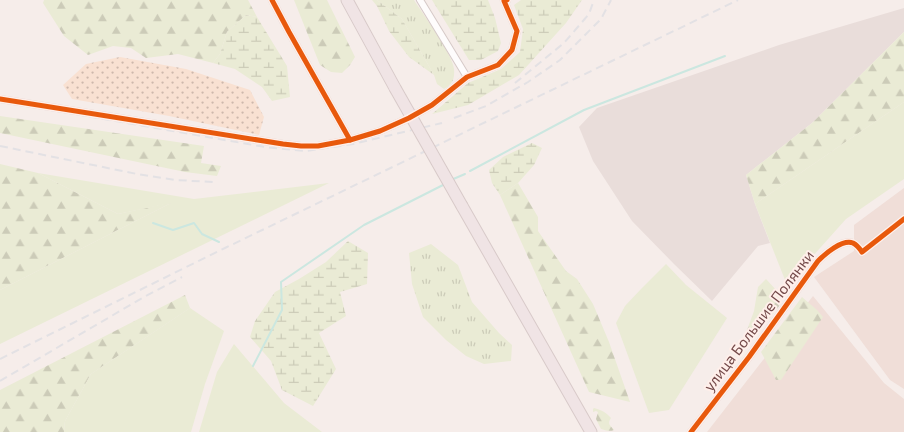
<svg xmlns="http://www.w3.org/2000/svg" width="904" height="432" viewBox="0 0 904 432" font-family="'Exo 2',sans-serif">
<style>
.residential{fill:#f0ded8}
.industrial{fill:#e9ddda}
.grass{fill:url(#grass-tufts)}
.forest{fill:url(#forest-firs)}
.wetland{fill:url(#wetland-marsh)}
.sand{fill:url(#sand-dots)}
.green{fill:#eaebd5}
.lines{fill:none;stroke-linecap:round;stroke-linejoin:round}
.stream{stroke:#cbe7e0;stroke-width:2}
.street-casing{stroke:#d6cac8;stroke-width:8}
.highway-casing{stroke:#d8cac9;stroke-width:13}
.street{stroke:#fefcfc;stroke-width:6}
.highway{stroke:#f0e4e5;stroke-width:11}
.rail{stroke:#e3e1e4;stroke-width:2;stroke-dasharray:8 5;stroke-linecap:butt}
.highway-bridge-casing{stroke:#d8cac9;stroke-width:13;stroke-linecap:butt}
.highway-bridge{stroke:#f0e4e5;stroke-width:11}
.cycleway-casing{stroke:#ffefea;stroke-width:8}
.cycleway{stroke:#e8590c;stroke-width:5}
.labels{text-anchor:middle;stroke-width:4;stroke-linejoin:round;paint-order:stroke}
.street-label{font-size:15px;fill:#744a4a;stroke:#ffefea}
</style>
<defs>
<pattern id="grass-tufts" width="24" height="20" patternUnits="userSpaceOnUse" patternTransform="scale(1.25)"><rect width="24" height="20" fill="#eaebd5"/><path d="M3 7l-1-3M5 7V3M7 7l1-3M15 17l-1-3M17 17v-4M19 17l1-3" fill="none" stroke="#cccbb8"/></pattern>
<pattern id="forest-firs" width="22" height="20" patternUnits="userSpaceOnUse" patternTransform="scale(1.25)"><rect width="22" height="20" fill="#eaebd5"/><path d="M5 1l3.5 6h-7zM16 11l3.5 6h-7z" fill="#cccbb8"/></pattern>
<pattern id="wetland-marsh" width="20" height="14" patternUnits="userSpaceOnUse" patternTransform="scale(1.25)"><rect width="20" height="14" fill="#eaebd5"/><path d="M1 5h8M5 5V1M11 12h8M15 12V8" fill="none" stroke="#cccbb8"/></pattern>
<pattern id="sand-dots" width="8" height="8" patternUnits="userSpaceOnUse" patternTransform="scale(1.25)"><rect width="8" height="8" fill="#f9e1d2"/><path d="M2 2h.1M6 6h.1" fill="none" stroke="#ceb8ac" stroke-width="1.8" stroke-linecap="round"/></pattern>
</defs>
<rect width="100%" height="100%" fill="#f6edea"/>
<g class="residential">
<path d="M904,188V389L890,380L814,277L854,251V225Z"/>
<path d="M813,296L884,383L904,399V432H707Z"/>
</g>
<path class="industrial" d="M904,8V32L812,123L746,175L755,204L770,243L758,246L712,301L674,264L632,221L593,161L579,127L597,108L779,45Z"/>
<g class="grass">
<path d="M377,0H414C423,14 453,55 454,69C455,79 452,85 444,89L437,84L434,75L402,19Z"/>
<path d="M431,244L458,265L472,302L499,333L512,345L511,361L484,364L466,356L446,340L423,317L412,284L409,253Z"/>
</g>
<g class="forest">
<path d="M44,0H248L257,17L246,15L227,32L220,54L213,63L178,54L146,58L131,48L113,46L88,55L64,36L43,3Z"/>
<path d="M294,0H327L355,57L350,65L342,73L331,72L320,65Z"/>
<path d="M904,32V102L755,204L746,175L812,123Z"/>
<path d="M0,116L204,146L201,163L221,166L217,176L185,172L0,133Z"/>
<path d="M0,164L38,173L118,214L173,202L0,290Z"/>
<path d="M518,183L538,217V231L566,271L577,279L593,304L609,342L630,402L589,392L500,195Z"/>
<path d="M766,279L779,293L780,305L753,340L748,334L747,330L754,311L758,287Z"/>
<path d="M185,295L190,308L91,374L65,421L64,432H0V390Z"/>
<path d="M802,297L817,310L823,317L781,380H776L761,352Z"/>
<path d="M594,408C601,410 606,412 611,418C607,424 610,425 614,430C609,432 605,430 601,429L596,419L598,412L596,411L593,412V409Z"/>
</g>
<g class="wetland">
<path d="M372,0H377L402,19L434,75L409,57L389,31L377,6Z"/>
<path d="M432,0H488L495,18L501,43L498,51L481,60H469Z"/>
<path d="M521,0H582L566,23L519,75L468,105L432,114L468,83L501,69L520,52L523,29L514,5Z"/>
<path d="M246,15L257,17L287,66L290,97L272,101L262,87L235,69L213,63L220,54L227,32Z"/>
<path d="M532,143L542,148L534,165L518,183L500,195L492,183L489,170L503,157Z"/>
<path d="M348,241L368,253L367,284L340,292L346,316L319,333L336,369L313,406L282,390L271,361L250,337L255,321L275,292L299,279L326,262Z"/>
</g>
<path class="sand" d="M120,57L186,69L250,90L264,117L259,135L169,116L72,99L63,85L86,64Z"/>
<g class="green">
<path d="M904,102V179L846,219L787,285L755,204Z"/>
<path d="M38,173L194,199L329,183L0,344V290L171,203L118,214Z"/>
<path d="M666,264L686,285L727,318L669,410L649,413L616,323L625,306L642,288Z"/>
<path d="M190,308L224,331L205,384L191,432H64L65,421L91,374Z"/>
<path d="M234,344L284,403L322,432H199L217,372Z"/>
</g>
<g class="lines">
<g class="stream">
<path d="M470,171L584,110L725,56"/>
<path d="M451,180L465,174"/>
<path d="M153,223L173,230L194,223L202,234L219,242"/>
<path d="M253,366L282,310L281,282L364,225L445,184"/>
</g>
<defs>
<g id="street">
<path d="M272,0L289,32L350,140"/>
<path d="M420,0L467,77"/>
<path d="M0,99L283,144L301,146H318L350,140L380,131L409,118L432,105L467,77L498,65L512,50L517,31L504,1L507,0"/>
<path d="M691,432L749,357L818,261C825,254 842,239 853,243C857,245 860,249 862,252L904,219"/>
</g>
<g id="highway">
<path d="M347,0L395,88"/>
<path d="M462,206L591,432"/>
</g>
</defs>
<use href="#street" class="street-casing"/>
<use href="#highway" class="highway-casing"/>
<use href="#street" class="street"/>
<use href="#highway" class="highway"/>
<g class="rail">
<path d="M515,83L564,43L589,14L594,0"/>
<path d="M0,101L265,147L306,151L353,144L442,123"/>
<path d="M454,118L486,106L528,82L560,60L601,19L611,0"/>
<path d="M0,146L137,174L175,180L213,182"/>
<path d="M0,359L225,248L738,0"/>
<path d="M0,381L144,297L182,277"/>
</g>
<defs>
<path id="highway-bridge" d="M395,88L462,206"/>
</defs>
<use href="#highway-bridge" class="highway-bridge-casing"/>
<use href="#highway-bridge" class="highway-bridge"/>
<defs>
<g id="cycleway">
<path d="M272,0L289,32L350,140"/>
<path d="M0,99L283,144L301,146H318L350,140L380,131L409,118L432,105L467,77L498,65L512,50L517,31L504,1L507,0"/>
<path d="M691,432L749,357L818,261C825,254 842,239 853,243C857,245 860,249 862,252L904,219"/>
</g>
</defs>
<use href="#cycleway" class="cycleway-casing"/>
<use href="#cycleway" class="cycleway"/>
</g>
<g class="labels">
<g class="street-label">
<text transform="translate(759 321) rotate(-53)" y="5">улица Большие Полянки</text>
</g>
</g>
</svg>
